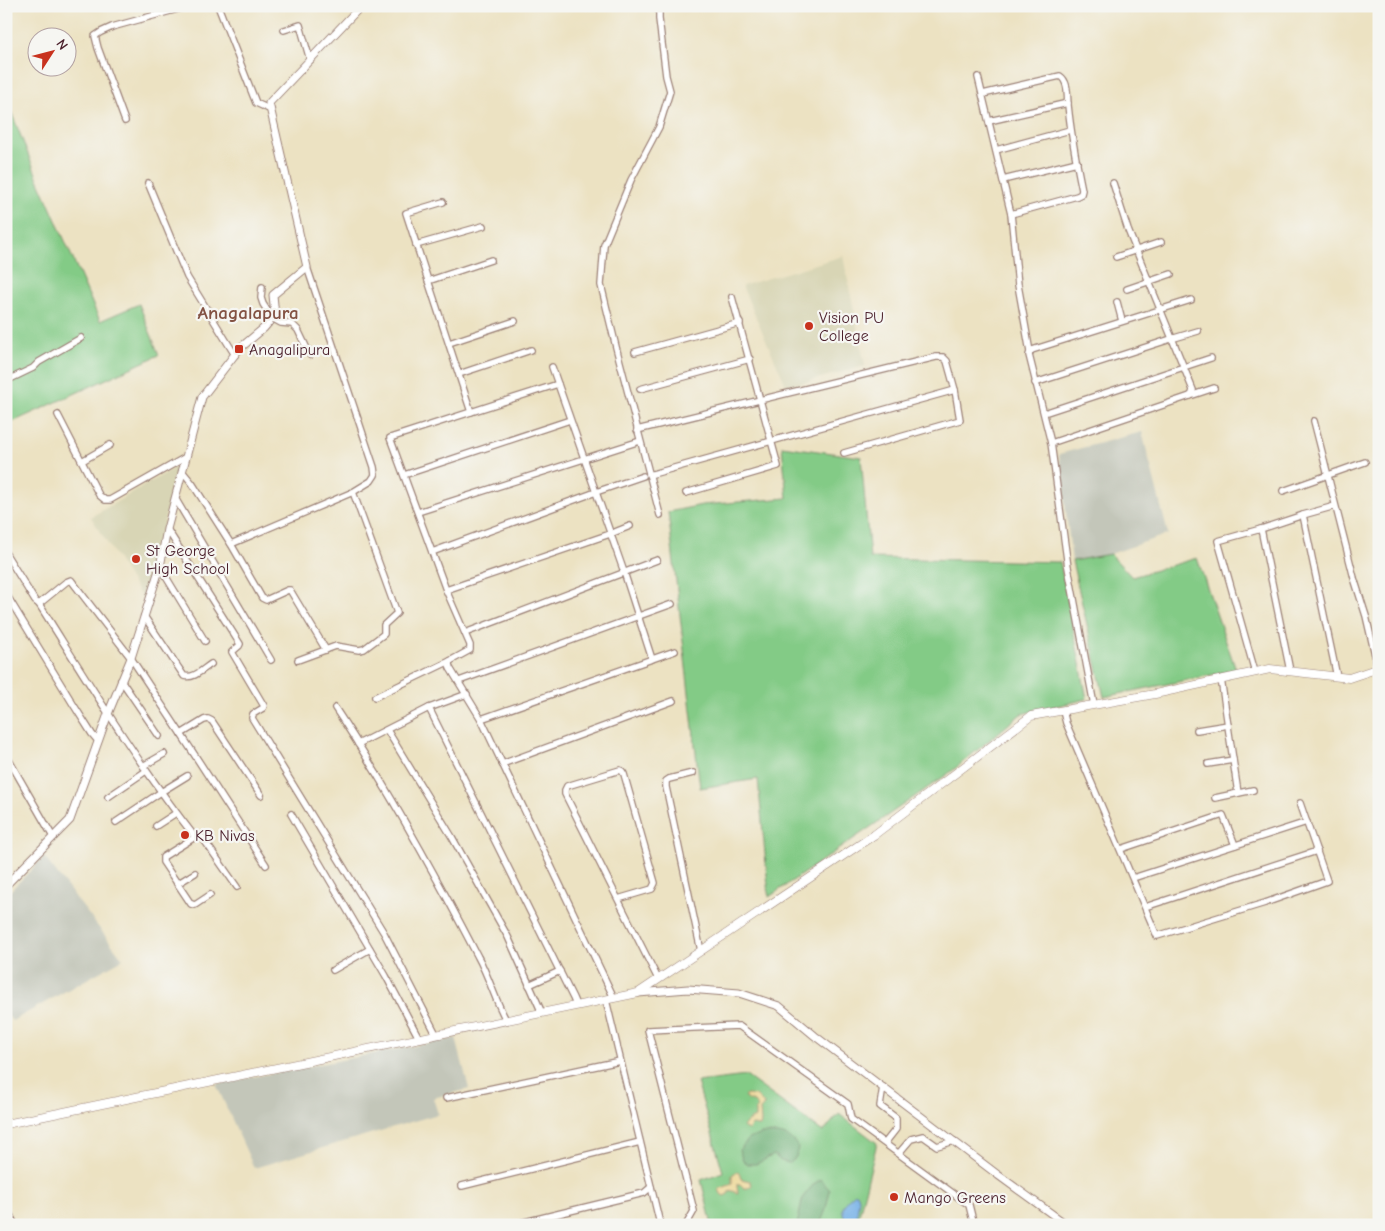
<svg xmlns="http://www.w3.org/2000/svg" width="1385" height="1231" viewBox="0 0 1385 1231" font-family="'Comic Neue',sans-serif">
<style>
.built{fill:#d8d5b5}
.industrial{fill:#c3c6b9}
.green{fill:#83cb86;stroke:#667558}
.forest{fill:#6aaf73;stroke:#5a674f}
.sand{fill:#eeda9e;stroke:#9c7c64}
.water{fill:#76b1e7;stroke:#606889}
.lines{fill:none;stroke-linecap:round;stroke-linejoin:round}
.minor-casing{stroke:#9b8076;stroke-width:8}
.tertiary-casing{stroke:#9b8076;stroke-width:9}
.secondary-casing{stroke:#9b8076;stroke-width:9}
.minor{stroke:#fff;stroke-width:5.5}
.tertiary{stroke:#fff;stroke-width:7}
.secondary{stroke:#fff;stroke-width:8}
.poi-dot{fill:#c8321e;stroke:#f6f6f2;stroke-width:2}
.labels{text-anchor:middle;stroke-width:4.5;stroke-linejoin:round;paint-order:stroke}
.poi-label{font-size:16px;fill:#4a1f2b;stroke:#f6f6f2;text-anchor:start}
.quarter-label{font-size:19px;font-weight:bold;fill:#835243;stroke:#f6f6f2}
</style>
<rect width="100%" height="100%" fill="#f6f6f2"/>
<filter id="ink" filterUnits="userSpaceOnUse"><feTurbulence type="fractalNoise" baseFrequency=".02" numOctaves="2"/><feDisplacementMap in="SourceGraphic" scale="10" xChannelSelector="R" yChannelSelector="G"/><feConvolveMatrix kernelMatrix="1 2 1 2 8 2 1 2 1" color-interpolation-filters="sRGB"/></filter>
<filter id="wash" filterUnits="userSpaceOnUse"><feTurbulence type="fractalNoise" baseFrequency=".0096" numOctaves="4" result="noise"/><feDisplacementMap in="SourceGraphic" scale="20" xChannelSelector="R" yChannelSelector="G"/><feGaussianBlur stdDeviation="1.12" result="paint"/><feColorMatrix in="noise" values="0 0 0 0 0 0 0 0 0 0 0 0 0 0 0 0 0 1.4 0 .05"/><feComposite in="paint" operator="in"/></filter>
<g filter="url(#wash)">
<rect width="100%" height="100%" fill="#ece2c2"/>
<g class="built">
<path d="M843,256L865,366L787,387L742,286Z"/>
<path d="M178,466L144,601L91,517Z"/>
</g>
<g class="industrial">
<path d="M1142,432L1168,534L1110,554L1072,561L1059,454Z"/>
<path d="M44,857L123,959L12,1021L6,1013V895Z"/>
<path d="M456,1038L469,1089L433,1098L438,1114L254,1168L216,1084Z"/>
</g>
<g class="green">
<path d="M6,99L38,179L100,321L139,304L159,355L6,425Z"/>
<path d="M782,446L861,457L870,558L1060,562L1087,699L1021,714L952,771L769,897L758,779L700,788L668,512L702,505L787,498Z"/>
<path d="M1110,554L1132,577L1197,558L1236,670L1104,697L1072,561Z"/>
<path d="M746,1076L823,1132L839,1114L877,1143L859,1215L870,1225H712L701,1180L723,1172L697,1082Z"/>
</g>
<g class="forest">
<path d="M761,1134C778,1134 788,1132 798,1147L796,1157L789,1163L781,1161L774,1155L756,1164H747L743,1161L739,1150L749,1139Z"/>
<path d="M820,1179L830,1190L825,1212L820,1224L797,1225L803,1197L813,1185Z"/>
</g>
<g class="sand">
<path d="M748,1095L756,1096L764,1104L763,1107L760,1110L761,1122L760,1126L752,1125L749,1130L746,1129L743,1127L747,1122L755,1118V1110L758,1107L754,1102L747,1100L744,1096Z"/>
<path d="M736,1172L739,1173L741,1179L750,1181L752,1185L748,1188H744L740,1184H737V1187L738,1193L730,1190L728,1194L724,1196L721,1194L719,1189L732,1184V1175Z"/>
</g>
<path class="water" d="M855,1193H857L859,1198L857,1214L867,1225C863,1225 858,1226 854,1225C846,1222 840,1213 844,1205C846,1200 851,1197 855,1193Z"/>
</g>
<g filter="url(#ink)">
<g class="lines">
<defs>
<g id="minor">
<path d="M218,6L256,103L271,110"/>
<path d="M659,6V19L666,76L670,91L659,127L631,180L604,245L601,285L616,347L660,515"/>
<path d="M284,30L300,25L310,60"/>
<path d="M978,77L1011,214L1018,285L1030,352"/>
<path d="M983,94L1060,76C1069,82 1067,96 1068,105C1071,134 1076,161 1082,190L1081,194L1077,196L1011,214"/>
<path d="M125,121L98,48L95,36L101,32L112,27L189,6"/>
<path d="M989,121L1068,103"/>
<path d="M996,150L1070,130"/>
<path d="M1003,180L1077,162"/>
<path d="M148,183L187,277L235,355"/>
<path d="M443,202L406,213L471,412"/>
<path d="M416,245L483,226"/>
<path d="M1116,257L1161,242"/>
<path d="M428,281L491,260"/>
<path d="M262,287L261,298L263,304L272,318L281,323L292,324L298,330L310,355"/>
<path d="M1127,289L1171,274"/>
<path d="M1117,302L1122,321"/>
<path d="M449,343L515,321"/>
<path d="M635,352L740,323"/>
<path d="M552,367L624,572L652,659"/>
<path d="M459,374L531,350"/>
<path d="M6,381L33,368L39,362L81,338"/>
<path d="M1035,383L1171,339L1198,331"/>
<path d="M558,384L390,438L446,590L470,645V650L450,661L449,664L450,668L481,719L614,998"/>
<path d="M640,389L750,359"/>
<path d="M1190,396L1214,388"/>
<path d="M1044,413L1211,358"/>
<path d="M58,415L99,495L105,500H110L186,457"/>
<path d="M1314,421L1354,578L1366,616L1378,668"/>
<path d="M637,430L936,357H943L947,361L955,390L649,475"/>
<path d="M1051,443L1190,396L1192,394L1193,390L1128,230L1113,183"/>
<path d="M844,453L960,420L955,390"/>
<path d="M82,461L110,445"/>
<path d="M182,471L192,483L231,544L262,598L266,600L288,590H290L326,650"/>
<path d="M404,475L570,420"/>
<path d="M1283,491L1365,462"/>
<path d="M686,493L778,466L732,297"/>
<path d="M175,498L271,660"/>
<path d="M418,512L640,441"/>
<path d="M1303,515L1335,506"/>
<path d="M167,529L240,644L239,646L232,652L264,706L263,708L253,714L252,718L384,933L436,1034"/>
<path d="M1261,529L1290,671"/>
<path d="M231,544L353,492L371,481L375,475L374,467L307,267"/>
<path d="M432,552L596,492L643,476"/>
<path d="M6,554L35,601L39,604C89,683 137,763 195,837"/>
<path d="M160,567L205,641"/>
<path d="M446,590L610,534L630,526"/>
<path d="M6,594L73,704L92,734L98,741"/>
<path d="M39,604L66,582L71,580L131,658L181,734L204,720L208,719L212,721L261,795"/>
<path d="M144,616L184,676C194,679 203,669 211,664"/>
<path d="M465,633L657,560"/>
<path d="M298,660L336,646L359,650L364,649L384,634V625L397,613L353,492"/>
<path d="M1255,672L1218,541L1261,529L1303,515L1337,677"/>
<path d="M1221,679L1238,793"/>
<path d="M121,680L159,736"/>
<path d="M459,681L672,604"/>
<path d="M375,697L450,661"/>
<path d="M1094,705L1068,567L1051,443L1029,355L1030,352L1032,350L1191,300"/>
<path d="M335,708C388,788 434,872 478,957C489,977 495,1000 506,1020"/>
<path d="M429,708L573,998L576,1005"/>
<path d="M1063,711L1066,723L1157,936L1265,903L1327,881L1300,803"/>
<path d="M481,719L675,651"/>
<path d="M387,730L452,837L508,937L542,1013"/>
<path d="M1197,730L1228,725"/>
<path d="M181,734L266,865"/>
<path d="M358,744L429,708L467,694"/>
<path d="M6,755L53,837"/>
<path d="M502,764L673,701"/>
<path d="M1208,764L1233,760"/>
<path d="M143,766L164,754"/>
<path d="M693,773L669,779L666,781V787L701,951"/>
<path d="M161,792L187,776"/>
<path d="M108,797L146,771"/>
<path d="M1215,798L1253,790"/>
<path d="M291,814L386,976L419,1038"/>
<path d="M116,822L161,792"/>
<path d="M156,826L176,813"/>
<path d="M1121,849L1223,815L1235,845"/>
<path d="M1133,878L1307,822"/>
<path d="M177,884L195,873"/>
<path d="M210,895L195,905L191,904L163,862V857L195,837H202L237,887"/>
<path d="M618,899L652,889L655,883L624,774L622,771L620,770L567,786L565,790V794L658,979"/>
<path d="M1145,907L1317,851"/>
<path d="M333,970L370,949"/>
<path d="M529,985L560,971"/>
<path d="M606,1000L660,1224L658,1225"/>
<path d="M883,1087L880,1106L896,1118V1129L885,1143"/>
<path d="M446,1098L620,1061"/>
<path d="M899,1153L911,1139L923,1136L937,1146L954,1141"/>
<path d="M462,1186L640,1142"/>
<path d="M6,1207L15,1225"/>
<path d="M512,1225L644,1193L651,1187"/>
<path d="M686,1225L694,1211L648,1030L739,1026L848,1104L851,1119L969,1205L974,1225"/>
</g>
<g id="tertiary">
<path d="M6,885L70,820L108,714L131,658L160,567L167,529L202,397L239,349L264,328L275,315L273,295L307,267L269,103L361,6"/>
<path d="M638,993L688,989L739,993L779,1006L815,1036L998,1175L1067,1225"/>
</g>
<path id="secondary" d="M6,1124L638,993L874,835L1031,716L1155,694L1270,669L1349,678L1379,668"/>
</defs>
<use href="#minor" class="minor-casing"/>
<use href="#tertiary" class="tertiary-casing"/>
<use href="#secondary" class="secondary-casing"/>
<use href="#minor" class="minor"/>
<use href="#tertiary" class="tertiary"/>
<use href="#secondary" class="secondary"/>
</g>
</g>
<g class="poi-dot">
<circle cx="809" cy="326" r="5"/>
<rect x="234" y="344" width="10" height="10" rx="2.5"/>
<circle cx="136" cy="559" r="5"/>
<circle cx="185" cy="835" r="5"/>
<circle cx="894" cy="1197" r="5"/>
</g>
<g class="labels">
<g class="poi-label">
<text x="819" y="323">Vision PU<tspan x="819" dy="18">College</tspan></text>
<text x="249" y="355">Anagalipura</text>
<text x="146" y="556">St George<tspan x="146" dy="18">High School</tspan></text>
<text x="195" y="841">KB Nivas</text>
<text x="904" y="1203">Mango Greens</text>
</g>
<g class="quarter-label">
<text x="248" y="319">Anagalapura</text>
</g>
</g>
<rect width="1385" height="1231" fill="none" stroke="#f6f6f2" stroke-width="25"/>
<g transform="translate(52 52) rotate(54)"><circle r="24" fill="#f6f6f2" stroke="#b1a0a2"/>
<path d="M0-4L9 19L0 12L-9 19Z" fill="#c8321e"/>
<text y="-8" font-size="14" font-weight="bold" text-anchor="middle" fill="#4a1f2b">N</text>
</g>
</svg>
